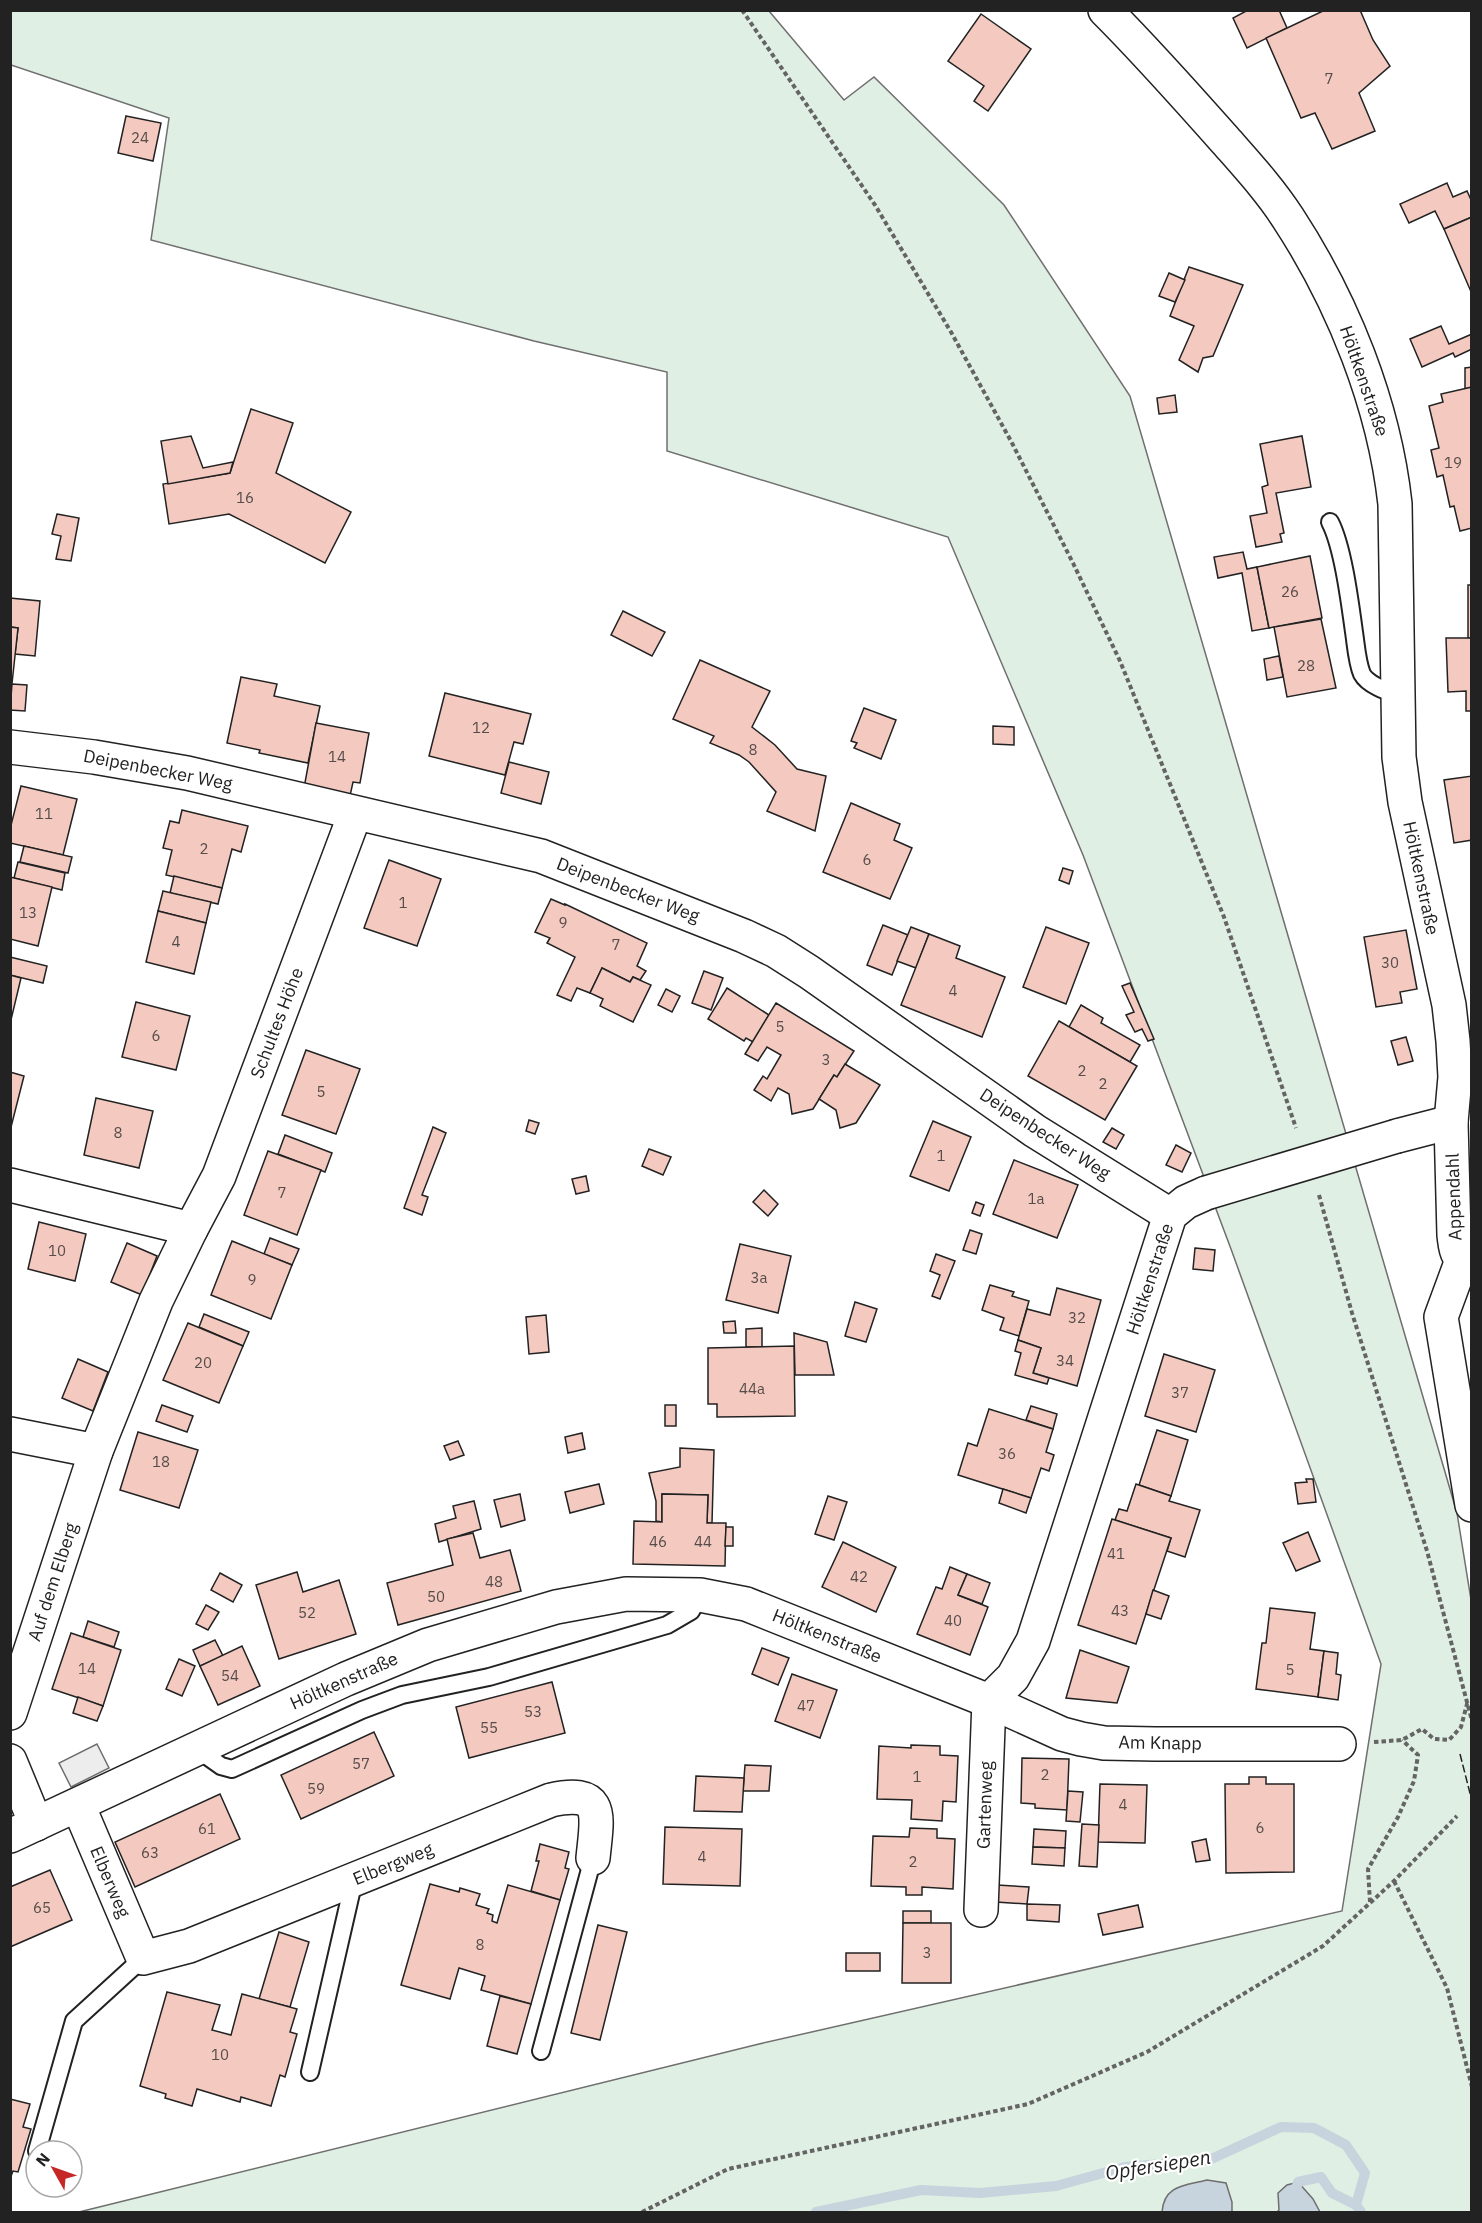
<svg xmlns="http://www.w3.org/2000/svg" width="1482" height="2223" viewBox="0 0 1482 2223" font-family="'IBM Plex Sans',sans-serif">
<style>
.green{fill:#e0efe3;stroke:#6f6f6f;stroke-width:1.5}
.parking{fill:#ededed;stroke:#6f6f6f;stroke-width:1.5}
.water{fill:#c7d3dd;stroke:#6f6f6f;stroke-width:1.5}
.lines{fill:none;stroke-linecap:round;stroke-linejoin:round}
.stream{stroke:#c7d3dd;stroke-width:10}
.building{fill:#f3c9c0;stroke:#222;stroke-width:1.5}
.service-casing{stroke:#222;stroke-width:20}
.minor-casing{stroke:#222;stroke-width:36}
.path{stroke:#646464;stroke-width:4;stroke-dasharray:4.5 3;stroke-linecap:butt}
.service{stroke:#fff;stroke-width:16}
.minor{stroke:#fff;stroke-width:33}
.minor-bridge-casing{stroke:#222;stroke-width:36;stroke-linecap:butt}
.minor-bridge{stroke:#fff;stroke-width:33}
.fence{stroke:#222;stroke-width:1.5;stroke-dasharray:8 3;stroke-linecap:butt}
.labels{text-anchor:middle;stroke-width:4.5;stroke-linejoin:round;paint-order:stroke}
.number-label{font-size:15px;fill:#564c4a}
.street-label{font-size:18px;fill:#222;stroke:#fff}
.water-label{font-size:20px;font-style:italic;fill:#222;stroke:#fff}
</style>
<rect width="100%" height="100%" fill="#fff"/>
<path class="green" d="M11,11H769L844,100L874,77L1004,205L1130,396L1457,1513L1472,1606L1471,2212H79L759,2044L1342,1911L1381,1664L1231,1249L1083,855L948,537L667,451V372L534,341L151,240L169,118L11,65Z"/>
<path class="parking" d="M97,1744L109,1768L71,1787L59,1763Z"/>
<g class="water">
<path d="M1207,2180L1226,2183L1232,2202V2212H1162C1164,2185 1184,2186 1207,2180Z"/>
<path d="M1298,2182L1313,2199L1320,2212H1277L1279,2210L1278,2193L1287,2185Z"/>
</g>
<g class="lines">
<g class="stream">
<path d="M816,2212L921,2190L980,2193L1056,2186L1125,2167L1209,2160L1281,2127L1314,2128L1346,2145L1365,2173L1356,2205L1361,2212"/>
<path d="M1289,2212L1298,2182L1321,2177L1332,2193L1356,2205"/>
</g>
</g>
<g class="building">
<path d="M1248,10H1279L1287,28L1247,48L1233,18Z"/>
<path d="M1325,10H1360L1373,40L1390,66L1359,93L1375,131L1332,149L1315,113L1301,118L1266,38Z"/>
<path d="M981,14L1031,49L988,111L974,101L984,86L948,61Z"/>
<path d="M126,116L161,123L153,161L118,153Z"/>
<path d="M1447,183L1453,197L1467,191L1472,202V217L1444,229L1435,211L1409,223L1400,204Z"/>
<path d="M1472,217V294L1444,229Z"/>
<path d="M1189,267L1243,285L1213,356L1203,358L1198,372L1179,360L1194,326L1170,316Z"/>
<path d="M1169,273L1185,280L1175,302L1159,296Z"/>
<path d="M1441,326L1449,344L1472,334V349L1455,357L1453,353L1422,367L1410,339Z"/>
<path d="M1472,367V387L1465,389V368Z"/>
<path d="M1472,387V528L1460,531L1454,506L1450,507L1443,475L1437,477L1431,450L1439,448L1429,406L1443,402L1441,394Z"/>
<path d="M1175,395L1177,412L1159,414L1157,398Z"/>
<path d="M251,409L293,423L276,473L351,512L325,563L229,514L169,524L163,484L230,473Z"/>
<path d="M191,436L203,468L233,462L230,473L168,484L161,441Z"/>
<path d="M1302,436L1311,487L1276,493L1284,533L1280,534L1282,542L1256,547L1250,516L1267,513L1262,487L1268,485L1260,444Z"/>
<path d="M57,514L79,518L71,561L56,559L61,536L52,534Z"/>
<path d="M1243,552L1247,569L1257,567L1269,628L1252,631L1242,573L1218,578L1214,557Z"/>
<path d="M1310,556L1322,618L1269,628L1257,567Z"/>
<rect x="1468" y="585" width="4" height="53"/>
<path d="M10,598L40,601L35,656L15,654L18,628L10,627Z"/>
<path d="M623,611L665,632L652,656L611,635Z"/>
<path d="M1321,619L1336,688L1287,697L1274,627Z"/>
<path d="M10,627L18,628L10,702Z"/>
<path d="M1446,638H1472V711H1466V691L1448,692Z"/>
<path d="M1279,656L1283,677L1267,680L1264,659Z"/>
<path d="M700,660L770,691L752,727L775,745L797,769L826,776L815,831L767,811L776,792L749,762L739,755L710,743L714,736L673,719Z"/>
<path d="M241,677L277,684L274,696L320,706L308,763L259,753L260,750L227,743Z"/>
<path d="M12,684L27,685L25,711L10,710Z"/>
<path d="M445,693L531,714L523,744L514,742L505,775L429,756Z"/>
<path d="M864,708L896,720L881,759L854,748L857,743L851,741Z"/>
<path d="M316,723L369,733L360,783L353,782L350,796L304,788Z"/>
<path d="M993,726L1014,727V745L993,744Z"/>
<path d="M509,762L549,772L541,804L501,793Z"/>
<path d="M1472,776V840L1454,843L1444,780Z"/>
<path d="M21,786L77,799L63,855L10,843V829Z"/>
<path d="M851,803L900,824L894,840L912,848L890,899L823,872Z"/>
<path d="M182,810L248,826L241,852L232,849L222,888L166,875L172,850L163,848L170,821L179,823Z"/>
<path d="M24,846L72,857L68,873L20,862Z"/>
<path d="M389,860L441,879L417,946L364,928Z"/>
<path d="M18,862L65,873L62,890L14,878Z"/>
<path d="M1063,868L1073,871L1069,884L1059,880Z"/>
<path d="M174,876L222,888L218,904L170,893Z"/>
<path d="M10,877L52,887L38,946L10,939Z"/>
<path d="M163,891L211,902L206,923L158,911Z"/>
<path d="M551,899L565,905V904L647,943L637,966L646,971L640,980L633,977L630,982L602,968L590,993L577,988L571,1001L557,995L575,957L547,943L550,938L535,932Z"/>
<path d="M158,911L206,923L194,974L146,962Z"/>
<path d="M883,925L908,935L892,975L867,965Z"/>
<path d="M911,927L929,934L916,968L897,961Z"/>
<path d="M1046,927L1089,943L1066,1004L1023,987Z"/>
<path d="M1406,930L1417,989L1400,992L1402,1003L1376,1007L1364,937Z"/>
<path d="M929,934L960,946L956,958L1005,977L982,1037L901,1005Z"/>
<path d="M10,957L47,966L43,983L10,975Z"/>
<path d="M602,968L630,982L633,977L651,985L633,1022L600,1006L603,999L590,993Z"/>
<path d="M704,971L723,978L711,1010L692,1003Z"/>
<path d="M10,975L21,978L10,1024Z"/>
<path d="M1130,983L1154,1039L1148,1041L1142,1029L1135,1032L1126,1015L1134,1012L1122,986Z"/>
<path d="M727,988L769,1015L753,1042L746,1038L744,1041L708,1019Z"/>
<path d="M666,989L680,996L672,1012L658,1005Z"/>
<path d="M136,1002L190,1016L176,1070L122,1057Z"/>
<path d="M776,1003L854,1051L837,1077L834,1075L813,1109L792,1114L789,1094L778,1088L771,1101L754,1090L763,1076L767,1079L781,1055L767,1047L758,1061L745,1054Z"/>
<path d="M1081,1005L1103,1018L1101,1023L1140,1045L1130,1062L1069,1027Z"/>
<path d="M1059,1021L1137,1066L1105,1120L1028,1076Z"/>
<path d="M1406,1037L1413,1061L1398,1065L1391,1041Z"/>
<path d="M306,1050L360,1069L336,1134L282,1115Z"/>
<path d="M845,1064L880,1085L856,1123L840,1128L836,1110L819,1099L834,1075L837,1077Z"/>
<path d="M10,1072L24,1076L10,1131Z"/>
<path d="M96,1098L153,1111L139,1168L84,1155Z"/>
<path d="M529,1120L539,1123L535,1134L526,1131Z"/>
<path d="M933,1121L971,1137L949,1191L910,1176Z"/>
<path d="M433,1127L446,1133L422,1195L428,1197L422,1215L404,1208Z"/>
<path d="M1112,1128L1124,1135L1116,1149L1103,1142Z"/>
<path d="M285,1135L332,1153L325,1172L278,1154Z"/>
<path d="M1176,1145L1191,1153L1182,1172L1166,1165Z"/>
<path d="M649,1149L671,1157L663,1175L642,1166Z"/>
<path d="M268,1151L321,1170L297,1235L244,1215Z"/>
<path d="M1014,1160L1078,1185L1057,1238L993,1214Z"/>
<path d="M586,1176L589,1191L576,1194L572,1179Z"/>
<path d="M764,1190L778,1204L768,1216L753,1202Z"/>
<path d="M976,1202L984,1205L980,1216L972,1213Z"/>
<path d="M39,1222L86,1234L75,1281L28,1269Z"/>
<path d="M970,1230L982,1234L976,1254L963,1250Z"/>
<path d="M270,1238L299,1249L292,1265L264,1254Z"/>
<path d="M232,1241L292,1265L271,1319L211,1295Z"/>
<path d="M127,1243L157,1256L142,1295L111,1282Z"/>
<path d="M740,1244L791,1256L778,1313L726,1300Z"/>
<path d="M1195,1248L1215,1250L1213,1271L1193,1269Z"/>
<path d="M936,1254L955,1261L940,1299L932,1296L940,1275L930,1271Z"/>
<path d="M990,1285L1014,1292L1012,1296L1029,1301L1019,1336L1000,1330L1004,1318L982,1310Z"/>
<path d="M1057,1288L1101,1300L1077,1386L1033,1373L1041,1348L1018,1340L1027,1309L1050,1315Z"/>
<path d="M855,1302L877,1309L866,1342L845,1336Z"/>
<path d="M204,1314L249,1332L243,1346L199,1327Z"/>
<path d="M546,1315L549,1352L529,1354L526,1317Z"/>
<path d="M735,1321L736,1333H724L723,1322Z"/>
<path d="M188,1323L243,1346L219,1403L163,1380Z"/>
<path d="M762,1328V1347H746V1329Z"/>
<path d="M794,1333L827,1342L834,1375H795Z"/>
<path d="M1018,1340L1041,1348L1033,1373L1049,1378L1047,1384L1015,1375L1021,1353L1015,1351Z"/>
<path d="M794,1346L795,1416L717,1417V1404H708V1348Z"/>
<path d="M1164,1354L1215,1370L1196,1432L1145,1416Z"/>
<path d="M78,1359L108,1372L93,1411L62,1398Z"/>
<path d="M162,1405L193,1416L187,1432L156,1421Z"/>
<rect x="665" y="1405" width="11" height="21"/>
<path d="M1031,1406L1057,1414L1053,1429L1026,1420Z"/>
<path d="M989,1409L1053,1429L1046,1452L1054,1455L1049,1471L1041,1468L1031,1498L958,1475L968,1443L977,1446Z"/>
<path d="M1157,1430L1188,1440L1171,1496L1139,1485Z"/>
<path d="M138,1432L198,1450L179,1508L120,1490Z"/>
<path d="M582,1433L585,1449L568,1453L565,1437Z"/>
<path d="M458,1441L464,1455L450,1460L444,1446Z"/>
<path d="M680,1448L714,1450L712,1523H707L708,1495L662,1494V1522L656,1521V1501L649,1473L680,1467Z"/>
<path d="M1306,1479H1313L1316,1502L1298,1504L1295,1483L1307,1482Z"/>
<path d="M599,1484L604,1504L570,1513L565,1492Z"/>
<path d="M1136,1484L1171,1496L1169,1501L1200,1510L1185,1557L1167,1551L1171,1538L1115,1520L1119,1509L1127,1511Z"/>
<path d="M1003,1489L1031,1498L1026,1513L999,1503Z"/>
<path d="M520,1494L525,1520L501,1527L494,1500Z"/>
<path d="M662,1494L708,1495L707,1523H726L725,1566L633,1564L634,1521L662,1522Z"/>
<path d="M828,1496L847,1502L834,1540L815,1534Z"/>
<path d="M474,1501L481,1529L439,1542L435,1524L456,1518L453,1506Z"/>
<path d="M1112,1519L1171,1538L1136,1644L1078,1625Z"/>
<path d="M726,1527H733V1546H725Z"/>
<path d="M1308,1532L1320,1561L1296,1571L1283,1543Z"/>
<path d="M473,1533L480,1558L510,1550L521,1591L398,1625L387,1583L453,1565L447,1539Z"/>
<path d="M843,1542L896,1567L876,1612L822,1587Z"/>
<path d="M950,1567L967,1574L958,1595L988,1607L970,1655L917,1634L936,1587L942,1589Z"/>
<path d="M297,1572L303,1592L339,1580L356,1634L279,1659L256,1585Z"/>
<path d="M220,1573L242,1585L233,1602L211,1590Z"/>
<path d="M967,1574L990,1583L982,1604L958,1595Z"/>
<path d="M1153,1590L1169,1596L1161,1619L1146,1614Z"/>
<path d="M206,1605L219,1612L208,1630L196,1624Z"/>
<path d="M1270,1608L1315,1613L1310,1649L1324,1651L1318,1697L1256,1689L1262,1643H1266Z"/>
<path d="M88,1621L119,1632L114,1647L83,1637Z"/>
<path d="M71,1633L121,1650L103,1706L52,1689Z"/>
<path d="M215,1640L223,1656L200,1666L193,1650Z"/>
<path d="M242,1646L260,1686L218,1705L200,1666Z"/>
<path d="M762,1648L789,1658L778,1685L752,1674Z"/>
<path d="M1080,1650L1129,1667L1117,1703L1066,1698Z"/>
<path d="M1324,1651L1338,1653L1336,1674L1341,1675L1338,1700L1318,1697Z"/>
<path d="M179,1659L195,1666L182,1696L166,1689Z"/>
<path d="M792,1674L837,1690L820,1738L775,1721Z"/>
<path d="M552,1682L565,1733L469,1758L456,1707Z"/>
<path d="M78,1697L103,1706L97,1721L73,1713Z"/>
<path d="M374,1732L394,1776L301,1819L281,1775Z"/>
<path d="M911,1745L940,1746V1755L958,1756L956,1802L943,1801L942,1821L911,1819L912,1800L877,1799L879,1746L911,1748Z"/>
<path d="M1022,1758L1069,1759L1067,1810L1035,1808V1804L1021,1803Z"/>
<path d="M745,1765L771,1766L769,1791H743Z"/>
<path d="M696,1776L744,1778L742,1812L694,1811Z"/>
<path d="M1249,1777H1266V1784H1294V1872L1226,1873L1225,1784H1249Z"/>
<path d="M1100,1784L1147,1785L1145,1843L1098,1842Z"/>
<path d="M1068,1791L1083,1792L1080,1822L1066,1821Z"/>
<path d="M220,1794L240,1839L135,1887L115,1842Z"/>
<path d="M1082,1824L1099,1825L1097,1867L1079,1866Z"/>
<path d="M665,1827L742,1829L740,1886L663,1884Z"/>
<path d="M910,1828L937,1829V1838L955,1839L953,1889L922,1887V1895H906V1887L871,1886L873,1836L909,1837Z"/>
<path d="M1034,1829L1066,1831L1065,1848L1033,1847Z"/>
<path d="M1206,1839L1210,1860L1196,1862L1192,1842Z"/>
<path d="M540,1844L569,1852L565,1868L569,1869L560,1900L531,1891L539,1861H536Z"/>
<path d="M1033,1847L1065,1848L1064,1866L1032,1864Z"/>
<path d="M50,1870L72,1920L10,1947V1887Z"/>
<path d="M430,1884L459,1892L460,1888L480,1894L476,1905L489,1909L487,1913L493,1915L492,1921L497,1923L508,1885L560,1900L531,2004L481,1990L485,1976L459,1968L450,1999L401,1985Z"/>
<path d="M997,1885L1029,1887L1027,1904L996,1902Z"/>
<path d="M1027,1904L1060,1905L1059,1922L1027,1920Z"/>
<path d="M1138,1905L1143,1927L1103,1935L1098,1914Z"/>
<rect x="903" y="1911" width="28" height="12"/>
<path d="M903,1923H951V1983H902Z"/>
<path d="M598,1925L627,1932L600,2040L571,2033Z"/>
<path d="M279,1932L309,1942L290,2007L259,1999Z"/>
<rect x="846" y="1953" width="34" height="18"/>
<path d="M167,1992L220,2005L212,2030L231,2035L242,1994L297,2009L290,2032L297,2034L285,2077L280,2075L271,2106L241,2097L240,2102L197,2089L192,2106L165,2098L166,2094L140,2086Z"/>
<path d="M500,1996L531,2004L517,2054L487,2046Z"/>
<path d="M10,2099L30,2104L23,2127L31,2129L18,2172L13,2171L10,2179Z"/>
</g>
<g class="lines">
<defs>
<g id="service">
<path d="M1330,522C1343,547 1350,603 1354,632C1356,645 1357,662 1362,674C1368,685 1386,691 1398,695"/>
<path d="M197,1749L221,1766L232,1769L362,1710L402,1695L489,1677L667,1625L691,1611L700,1595"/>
<path d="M541,2051L593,1858"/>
<path d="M310,2072L354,1880"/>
<path d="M37,2151L74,2021L143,1958"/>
</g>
<g id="minor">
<path d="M1105,10C1147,52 1186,96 1225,140C1247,165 1270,190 1288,218C1343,302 1384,404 1395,504L1399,757L1405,802L1449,1005L1453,1041L1455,1077L1451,1122L1454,1235C1456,1251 1455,1257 1472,1263"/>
<path d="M10,747L94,757L187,773L541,856L744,936L776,951L809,972L1035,1131L1170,1215"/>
<path d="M1397,1136L1451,1122"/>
<path d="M10,1185L191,1229L219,1176L355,814"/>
<path d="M1462,1260L1441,1317L1472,1505"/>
<path d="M10,1434L96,1451"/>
<path d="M989,1701L1013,1677L1033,1641L1170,1215L1186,1202L1206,1193"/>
<path d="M10,1713L96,1451L156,1301L191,1229"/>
<path d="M10,1761L36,1824"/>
<path d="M78,1805L143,1958L189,1946L551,1800C606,1788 597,1817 593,1858"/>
<path d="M10,1836L346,1679L428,1645L556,1607L626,1594L700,1595L746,1604L989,1701L1062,1734L1081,1739L1104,1743L1155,1744H1339"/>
<path d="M981,1910L989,1701"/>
</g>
</defs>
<use href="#service" class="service-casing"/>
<use href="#minor" class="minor-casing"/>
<g class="path">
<path d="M742,10L875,205L951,332L1012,443L1073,563L1120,661L1224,917L1296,1128"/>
<path d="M1319,1195L1352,1313L1427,1551L1472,1721"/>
<path d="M1374,1742L1402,1740L1422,1729L1434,1739L1449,1740L1461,1727L1467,1704L1472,1702"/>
<path d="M1394,1881L1447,1988L1472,2087"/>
<path d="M1370,1902L1368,1869L1398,1817L1414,1781L1418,1755L1402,1740"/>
<path d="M642,2212L728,2169L1028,2104L1147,2052L1323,1946L1394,1881L1457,1816"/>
</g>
<use href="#service" class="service"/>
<use href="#minor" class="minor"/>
<defs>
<path id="minor-bridge" d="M1206,1193L1397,1136"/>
</defs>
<use href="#minor-bridge" class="minor-bridge-casing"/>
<use href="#minor-bridge" class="minor-bridge"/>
<path class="fence" d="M1460,1754L1472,1801"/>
</g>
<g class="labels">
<g class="number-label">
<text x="1329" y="84">7</text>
<text x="140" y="143">24</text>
<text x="1453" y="468">19</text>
<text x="245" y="503">16</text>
<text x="1290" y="597">26</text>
<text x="1306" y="671">28</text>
<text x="481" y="733">12</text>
<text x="753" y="755">8</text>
<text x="337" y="762">14</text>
<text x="44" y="819">11</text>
<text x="204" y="854">2</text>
<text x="867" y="865">6</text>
<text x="403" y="908">1</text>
<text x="28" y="918">13</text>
<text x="563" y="928">9</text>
<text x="176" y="947">4</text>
<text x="616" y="950">7</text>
<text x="1390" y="968">30</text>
<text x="953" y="996">4</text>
<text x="780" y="1032">5</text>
<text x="156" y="1041">6</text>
<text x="826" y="1065">3</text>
<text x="1082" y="1076">2</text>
<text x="1103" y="1089">2</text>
<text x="321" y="1097">5</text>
<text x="118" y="1138">8</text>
<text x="941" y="1161">1</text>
<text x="282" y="1198">7</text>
<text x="1036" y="1204">1a</text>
<text x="57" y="1256">10</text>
<text x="759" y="1283">3a</text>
<text x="252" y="1285">9</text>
<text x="1077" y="1323">32</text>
<text x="1065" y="1366">34</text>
<text x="203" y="1368">20</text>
<text x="752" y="1394">44a</text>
<text x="1180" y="1398">37</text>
<text x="1007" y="1459">36</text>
<text x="161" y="1467">18</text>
<text x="658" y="1547">46</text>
<text x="703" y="1547">44</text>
<text x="1116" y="1559">41</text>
<text x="859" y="1582">42</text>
<text x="494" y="1587">48</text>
<text x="436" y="1602">50</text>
<text x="1120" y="1616">43</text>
<text x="307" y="1618">52</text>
<text x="953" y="1626">40</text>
<text x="87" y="1674">14</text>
<text x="1290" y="1675">5</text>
<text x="230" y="1681">54</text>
<text x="806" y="1711">47</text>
<text x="533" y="1717">53</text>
<text x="489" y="1733">55</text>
<text x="361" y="1769">57</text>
<text x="1045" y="1780">2</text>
<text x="917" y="1782">1</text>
<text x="316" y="1794">59</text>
<text x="1123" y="1810">4</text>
<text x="1260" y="1833">6</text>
<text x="207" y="1834">61</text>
<text x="150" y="1858">63</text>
<text x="702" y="1862">4</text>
<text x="913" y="1867">2</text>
<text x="42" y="1913">65</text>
<text x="480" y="1950">8</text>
<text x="927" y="1958">3</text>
<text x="220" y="2060">10</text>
</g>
<g class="street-label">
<text transform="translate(1364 381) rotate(71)" y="6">Höltkenstraße</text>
<text transform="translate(158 770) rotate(11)" y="6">Deipenbecker Weg</text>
<text transform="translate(1421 878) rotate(78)" y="6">Höltkenstraße</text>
<text transform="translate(628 890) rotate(21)" y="6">Deipenbecker Weg</text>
<text transform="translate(277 1023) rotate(-69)" y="6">Schultes Höhe</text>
<text transform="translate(1045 1134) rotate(33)" y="6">Deipenbecker Weg</text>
<text transform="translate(1454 1197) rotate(-92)" y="6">Appendahl</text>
<text transform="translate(1150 1279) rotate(-72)" y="6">Höltkenstraße</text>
<text transform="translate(53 1582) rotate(-72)" y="6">Auf dem Elberg</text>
<text transform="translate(827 1636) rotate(22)" y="6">Höltkenstraße</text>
<text transform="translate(344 1681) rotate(-24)" y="6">Höltkenstraße</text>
<text transform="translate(1160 1743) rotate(1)" y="6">Am Knapp</text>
<text transform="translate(985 1805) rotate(-88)" y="6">Gartenweg</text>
<text transform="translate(393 1864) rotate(-22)" y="6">Elbergweg</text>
<text transform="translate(110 1882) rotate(67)" y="6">Elberweg</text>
</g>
<g class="water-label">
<text transform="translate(1158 2165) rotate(-9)" y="7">Opfersiepen</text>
</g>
</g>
<rect width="1482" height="2223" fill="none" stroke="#222222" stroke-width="24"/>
<g transform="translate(54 2169) rotate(310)"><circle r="28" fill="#ffffff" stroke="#a7a7a7" stroke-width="1.5"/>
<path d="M0-4.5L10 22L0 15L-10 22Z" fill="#c62828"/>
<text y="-9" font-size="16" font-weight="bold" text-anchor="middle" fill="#222222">N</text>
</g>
</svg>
